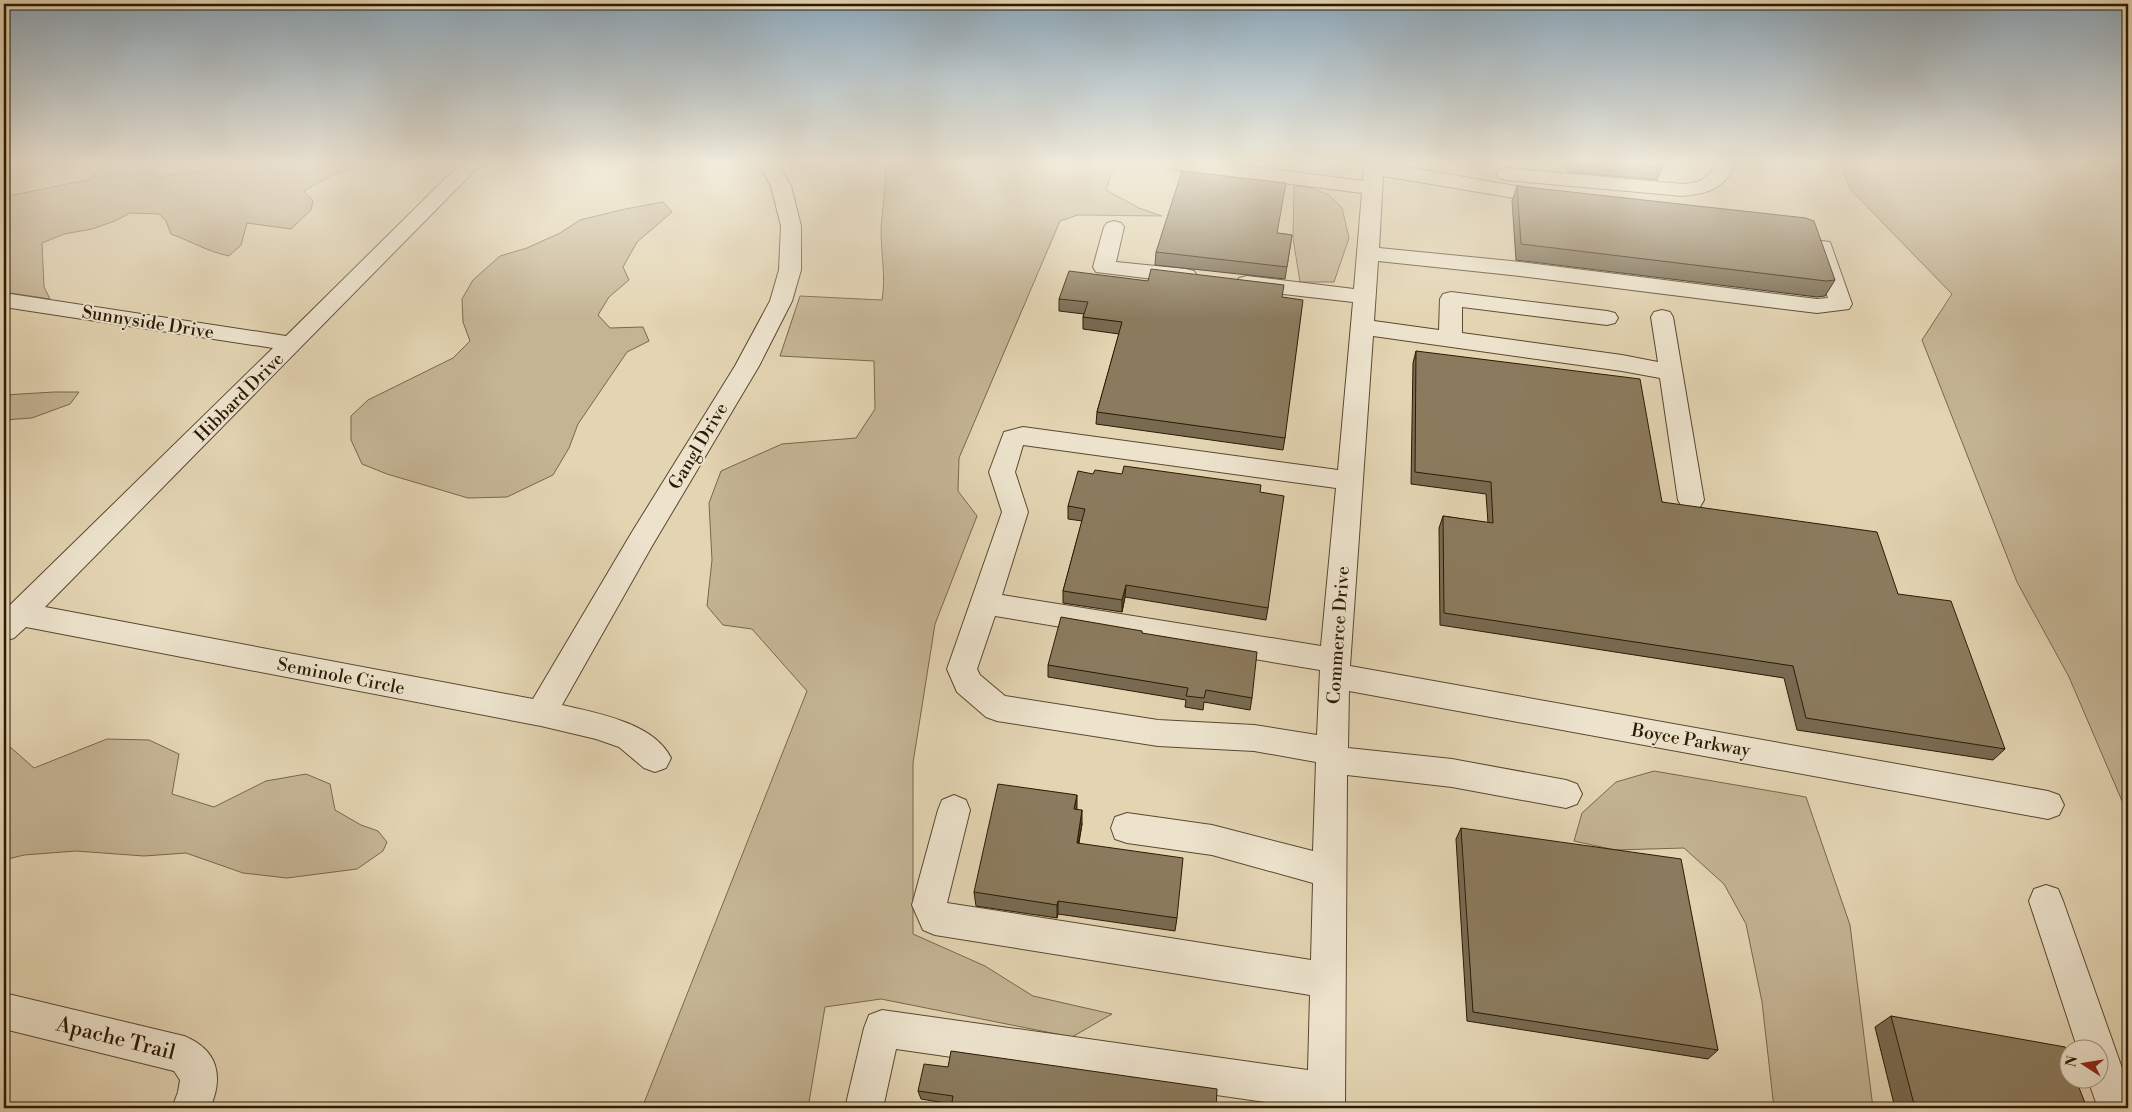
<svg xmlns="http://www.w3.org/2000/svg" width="2132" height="1112" viewBox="0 0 2132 1112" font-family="'Libre Bodoni',serif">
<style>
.green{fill:#c4b494;stroke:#78674c}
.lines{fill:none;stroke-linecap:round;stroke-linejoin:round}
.minor-casing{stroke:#59482f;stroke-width:2}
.minor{fill:#ede3cd;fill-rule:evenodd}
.wall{fill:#786a51;stroke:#2b1a03}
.shaded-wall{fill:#615642;stroke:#2b1a03}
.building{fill:#8b7b5e;stroke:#2b1a03}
.labels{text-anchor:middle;stroke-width:4;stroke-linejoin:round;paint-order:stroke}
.street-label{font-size:18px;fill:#2b1a03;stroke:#ede3cd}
.near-street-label{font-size:21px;fill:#2b1a03;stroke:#ede3cd}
</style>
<rect width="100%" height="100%" fill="#e3d4b2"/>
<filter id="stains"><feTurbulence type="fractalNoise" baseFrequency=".004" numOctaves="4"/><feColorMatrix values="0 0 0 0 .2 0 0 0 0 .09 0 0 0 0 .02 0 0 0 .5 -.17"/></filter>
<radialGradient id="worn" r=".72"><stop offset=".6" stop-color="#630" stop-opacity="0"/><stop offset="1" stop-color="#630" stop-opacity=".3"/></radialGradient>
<g class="green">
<path d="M104,163H149V171L158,177L225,167L227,163H369L332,175L304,191L313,201L311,210L291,229L247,223L241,245L229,256C209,252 190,241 171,234L166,221L159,214L130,213L115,221L92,229L64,234L42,243L44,287L50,299L4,292V197L91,179L101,165Z"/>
<path d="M885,163H1115L1106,190L1139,208L1162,216L1078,215L1060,221L959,458L958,491L977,516L935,624L913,763V934L985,966L1033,996L1112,1014L1072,1037L881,999L825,1007L808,1108H642L807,691L752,629L723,625L707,606L712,560L709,503L721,471L782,444L856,438L875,409L874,361L780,356L800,296L882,300C886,276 881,254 881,230C882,208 887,185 885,163Z"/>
<path d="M1840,163H2128V815L2069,677L2017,582L1922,340L1952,294L1850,189Z"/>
<path d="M1294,186L1309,187L1329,195L1342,208L1349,238L1334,282H1300L1293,238Z"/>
<path d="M663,202L672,212L637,242L623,267L629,280L609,297L598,315L610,328L643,327L649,341L627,352L578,424L569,448L553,475L507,497L468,498L387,474L362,464L351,440V416L368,400L453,358L470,341L463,322L462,299L473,280L500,256L527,248L560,233L580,220L625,209Z"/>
<path d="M54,392H79L70,404L32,418L4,420V395Z"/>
<path d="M107,739L149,740L179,754L172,794L214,807L266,781L306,774L330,784L335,810L361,825L378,831L387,842L383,851L357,869L287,878L243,873L186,853L144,856L76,851L24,855L4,860V747L9,746L34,768Z"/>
<path d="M1654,771L1806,797L1850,925L1873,1108H1774L1762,1002L1746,924L1724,884L1684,848L1615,850L1574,841L1582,813L1616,782Z"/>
</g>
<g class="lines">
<defs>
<g id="minor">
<path d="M461,163H482L45,607L533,699L632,532L735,366L770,301L779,270L781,226L771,186L758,163H778L791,186L801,226V270L792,301L759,366L652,546L562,705C597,713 654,723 671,758L666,768L655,772L644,768L619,747L596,739L541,726L26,627L14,638L4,641V612L9,606L273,348L4,307V293L286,336Z"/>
<path d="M1164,163H1224L1363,181L1364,163H1384L1550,192L1557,194L1560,198L1557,202L1550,204L1383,176L1379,248L1511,261L1817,299L1828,298L1811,247L1814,242L1822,241L1830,242L1852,304L1849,309L1817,313L1511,275L1378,261L1374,321L1439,330L1440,299L1443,294L1451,292L1607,311L1615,313L1618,318L1615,323L1607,325L1462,307V333L1622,355L1658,362L1651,317L1654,312L1662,310L1670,312L1673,317L1704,500L1700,507L1691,510L1682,507L1678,500L1660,378L1622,371L1373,336L1350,666L2048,791L2059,795L2064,805L2059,815L2048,819L1349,691L1348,748L1452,759L1566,780L1577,784L1582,794L1577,804L1566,808L1452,787L1347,775L1345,1108H1306L896,1049L883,1108H845L864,1028L869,1015L882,1010L1308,1070L1310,995L935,935L923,930L912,905L938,810L942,800L954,795L966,800L970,810L947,903L1311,960L1313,883L1212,855L1127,843L1115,839L1111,828L1115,817L1127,813L1212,825L1313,851L1316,762L1254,751L1158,746L997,721L986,717L957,692L947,669L1002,512L989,472L1004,432L1023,427L1338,470L1353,302L1247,290L1239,288L1236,283L1239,278L1247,276L1354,289L1362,193L1173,169L1166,167ZM1023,445L1336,488L1321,646L1002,595L1028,512L1015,472ZM995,616L1320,670L1317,735L1254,725L1158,720L1005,696L980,675L977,669Z"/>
<path d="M1715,163H1735C1727,188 1707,194 1683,196L1506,180L1499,178L1496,174L1499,170L1506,168L1683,184C1699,183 1710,179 1715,163Z"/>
<path d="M1114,221L1121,223L1124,227L1116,262L1186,269L1194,271L1197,276L1194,281L1186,283L1096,272L1093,267L1104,227L1107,223Z"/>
<path d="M2046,885L2058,889L2063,901L2128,1085V1108H2098L2088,1080H2100V1050H2078L2029,901L2034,889Z"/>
<path d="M4,993L184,1036C218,1050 224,1076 210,1108H172L178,1092L180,1080L174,1071L4,1029Z"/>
</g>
</defs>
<use href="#minor" class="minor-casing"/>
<use href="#minor" class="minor"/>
</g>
<g class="wall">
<path d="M1566,163H1664L1657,180L1568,172Z"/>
<path d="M1517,186L1835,280L1825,296L1817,297L1516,260L1512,201Z"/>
<path d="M1278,233L1292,235L1285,279L1155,265L1156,252Z"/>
<path d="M1282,297L1285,438L1283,450L1096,424L1097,412L1119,334L1083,329V317L1084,314L1059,311V299Z"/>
<path d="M1416,351L1662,502L1898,594L2005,749L1993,760L1797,730L1784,678L1440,625L1439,528L1443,516L1488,523L1486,494L1411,484L1413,363Z"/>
<path d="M1260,492L1268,608L1266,620L1125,597L1122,612L1063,603V591L1082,521L1068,519V506Z"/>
<path d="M1142,633L1252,698L1250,710L1204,702L1203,710L1185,707L1186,700L1048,677V665Z"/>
<path d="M1077,809L1082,824L1079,843L1177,918L1175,931L1058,914L1057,918L976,906L974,892Z"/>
<path d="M1461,828L1718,1050L1708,1059L1467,1021L1456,839Z"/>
<path d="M1891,1016L2087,1108H1895L1875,1027Z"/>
<path d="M918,1091L1216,1108L952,1104L921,1099Z"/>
</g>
<g class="shaded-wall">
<path d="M1126,585L1125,597L1122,612V600Z"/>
<path d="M1077,795V809L1074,823V809Z"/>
<path d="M1082,810V824L1076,856L1077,843Z"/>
<path d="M1058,901V914L1057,918V905Z"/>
</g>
<g class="building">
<path d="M1611,163H1661L1662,168Z"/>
<path d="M1182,171L1286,183L1277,233L1292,235L1287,267L1156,252Z"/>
<path d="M1517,186L1806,218L1814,221L1835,280L1826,281L1521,244Z"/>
<path d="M1151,269L1284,285L1282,297L1303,300L1285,438L1097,412L1122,322L1083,317L1088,302L1059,299L1069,271L1148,281Z"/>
<path d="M1416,351L1640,379L1662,502L1877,532L1898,594L1951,601L2005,749L1806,718L1793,666L1444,613L1443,516L1493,523L1491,482L1415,472Z"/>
<path d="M1124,466L1261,485L1260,492L1284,496L1268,608L1126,585L1122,600L1063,591L1085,509L1068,506L1078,471L1093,474L1095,470L1122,474Z"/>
<path d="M1061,617L1142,631V633L1257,652L1252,698L1206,690L1204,698L1186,696L1188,688L1048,665Z"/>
<path d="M998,784L1077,795L1074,809L1082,810L1077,843L1183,858L1177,918L1058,901L1057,905L974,892Z"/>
<path d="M1461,828L1681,859L1718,1050L1473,1012Z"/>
<path d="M1891,1016L2065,1047L2070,1059V1080H2076L2087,1108H1915Z"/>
<path d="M951,1051L1217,1089L1216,1108H951L953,1096L918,1091L924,1064L948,1067Z"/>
</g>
<linearGradient id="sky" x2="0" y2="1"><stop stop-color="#8da8ba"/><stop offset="0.51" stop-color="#f2ecdc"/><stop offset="1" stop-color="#f2ecdc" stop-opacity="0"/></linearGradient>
<rect width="2132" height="319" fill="url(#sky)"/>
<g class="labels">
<g class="street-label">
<text transform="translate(148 322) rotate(9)" y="6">Sunnyside Drive</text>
<text transform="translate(239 397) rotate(-45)" y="6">Hibbard Drive</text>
<text transform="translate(698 446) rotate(-59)" y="6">Gangl Drive</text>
<text transform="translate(1338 635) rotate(-86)" y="6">Commerce Drive</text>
<text transform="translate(341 676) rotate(11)" y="6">Seminole Circle</text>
<text transform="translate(1691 740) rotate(10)" y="6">Boyce Parkway</text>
</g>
<g class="near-street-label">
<text transform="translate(116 1038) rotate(14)" y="7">Apache Trail</text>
</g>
</g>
<rect width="2132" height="1112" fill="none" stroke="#e3d4b2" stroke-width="20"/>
<rect x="5" y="5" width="2122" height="1102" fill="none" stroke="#2b1a03" stroke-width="2.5"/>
<rect x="10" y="10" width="2112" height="1092" fill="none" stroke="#2b1a03"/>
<g transform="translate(2084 1064) rotate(282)"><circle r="24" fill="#ede3cd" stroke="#9f937c"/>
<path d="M0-4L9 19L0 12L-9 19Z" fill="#8f2418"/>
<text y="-8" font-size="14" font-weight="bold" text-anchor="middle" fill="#2b1a03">N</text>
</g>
<rect width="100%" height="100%" filter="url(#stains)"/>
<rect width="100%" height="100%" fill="url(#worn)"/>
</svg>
